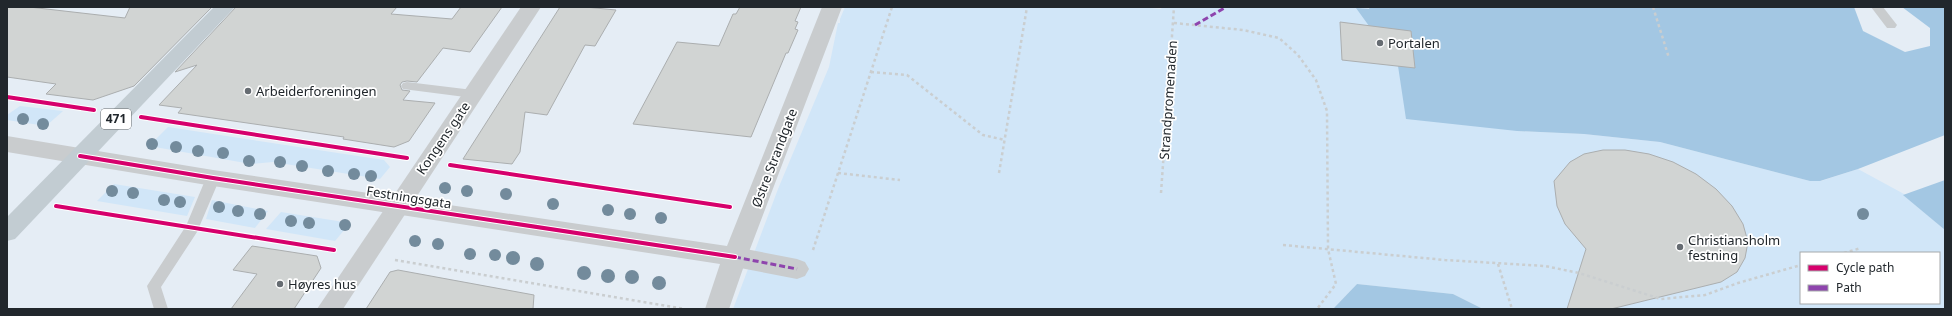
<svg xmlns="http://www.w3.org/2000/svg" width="1952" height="316" viewBox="0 0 1952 316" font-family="'Noto Sans',sans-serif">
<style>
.green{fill:#d1e6f8;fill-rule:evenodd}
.water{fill:#a3c7e3}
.building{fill:#d1d4d3;stroke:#abaeaf}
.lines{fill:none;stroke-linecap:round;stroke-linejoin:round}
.path{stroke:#caced0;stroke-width:2.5;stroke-dasharray:3 3;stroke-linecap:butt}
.lane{fill:#c9ccce;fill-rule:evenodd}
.street{fill:#c9ccce;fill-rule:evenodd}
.secondary{fill:#c9ccce;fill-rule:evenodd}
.primary{fill:#c2ccd2;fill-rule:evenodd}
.quiet{stroke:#8e44ad;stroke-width:3;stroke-dasharray:6 3;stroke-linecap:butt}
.cycleway-casing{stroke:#fff;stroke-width:6}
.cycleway{stroke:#d6006c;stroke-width:4}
.tree{fill:#738b9c}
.poi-dot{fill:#666c72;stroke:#fff;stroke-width:1.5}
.labels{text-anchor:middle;stroke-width:3.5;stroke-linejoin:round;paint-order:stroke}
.shield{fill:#fff;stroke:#64686b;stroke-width:1}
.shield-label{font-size:12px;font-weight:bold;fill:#21272c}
.poi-label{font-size:13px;fill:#21272c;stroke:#fff;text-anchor:start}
.street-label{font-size:13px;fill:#21272c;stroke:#fff}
</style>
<rect width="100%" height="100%" fill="#e5edf5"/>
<g class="green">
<path d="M845,7H1140L1161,9L1162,7H1370L1517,131L1584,134L1660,142L1810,181H1821L1858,169L1904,194L1945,230V309H1483L1453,294L1357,284L1333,309H733L778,189L829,67L838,23H840V19ZM1801,253H1939V303H1801Z"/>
<path d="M20,106L63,111L46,126L7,120V115Z"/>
<path d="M168,127L384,160L390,167L380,179L273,162L251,164L149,146Z"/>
<path d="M114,184L195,197L187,216L97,201Z"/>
<path d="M212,200L268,211L255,228L206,219Z"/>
<path d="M281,212L350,223L335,241L266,229Z"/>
</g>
<g class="water">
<path d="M1370,7H1854L1863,31L1905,52L1930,46V28L1902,7H1945V135L1858,169L1820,181H1810L1660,142L1584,134L1517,131L1406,119L1398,66L1356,8L1369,9Z"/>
<path d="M1945,180V230L1903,195Z"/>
<path d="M1357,284L1453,294L1483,309H1333Z"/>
</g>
<g class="building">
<path d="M7,7H29L125,18L130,7H212L134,86L93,100L46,94L56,84L7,77Z"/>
<path d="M236,7H397L391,14L452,19L461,7H502L470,52L443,48L417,82L407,81L402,82L400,85L402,90L410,91L403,100L435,103L409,141L394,147L343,139L344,137L178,113L182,108L159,105L197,65L175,72Z"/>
<path d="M560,7H585L616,10L595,46L585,45L547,115L525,112L520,152L512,164L463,159Z"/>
<path d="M740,7H801L795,21L798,22L795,29L798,30L788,53H786L751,137L633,124L677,42L719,46L733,14H736Z"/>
<path d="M1340,22L1411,31L1415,68L1342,60Z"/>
<path d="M1603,150H1625L1649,154L1673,162L1696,174L1716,189L1732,206L1743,224L1748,242L1745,258L1737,272L1721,282L1611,309H1567L1586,249L1565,224L1557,206L1554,181L1570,162L1584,154Z"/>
<path d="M252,246L317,256L321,268L294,309H231L257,274L233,270Z"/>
<path d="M398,270L534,295L533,309H366L390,272Z"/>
</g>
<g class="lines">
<g class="path">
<path d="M1653,7L1669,58"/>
<path d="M1174,23L1243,30L1279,38L1298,55L1316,80L1327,111L1328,249L1336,284L1317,309"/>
<path d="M871,72L907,75L983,135L1005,140"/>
<path d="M838,173L900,180"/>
<path d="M999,173L1027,7"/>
<path d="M1161,193L1174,7"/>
<path d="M1283,245L1445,260L1545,266L1579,273L1661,299L1705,295L1738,283L1801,265"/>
<path d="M813,250L892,7"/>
<path d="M1844,253L1861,248"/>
<path d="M395,260L685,309"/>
<path d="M1498,264L1512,309"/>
</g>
<g class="lane">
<path d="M1871,7H1883L1897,25L1895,28H1887Z"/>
<path d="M407,82L473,90L477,91L479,94L477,97L473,98L403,89L401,86L403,83Z"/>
<path d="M213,173L218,174L220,178L197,232L161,287L168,309H154L147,286L186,226L206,178L208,174Z"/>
</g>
<g class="street">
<path d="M521,7H541L343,309H317Z"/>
<path d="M735,247L797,259L805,262L809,269L805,276L797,279L735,267L727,264L723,257L727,250Z"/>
</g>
<path class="secondary" d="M822,7H842L747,257L729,309H705L720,264L213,186L7,152V136L213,170L727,246Z"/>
<path class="primary" d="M214,7H235L15,239L7,241V217Z"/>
<g class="quiet">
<path d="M1195,25L1226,7"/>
<path d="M735,257L797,269"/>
</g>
<defs>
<g id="cycleway">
<path d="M7,97L94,110"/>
<path d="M141,117L407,158"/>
<path d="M80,156L213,178L735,257"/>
<path d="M450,165L730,207"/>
<path d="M56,206L334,250"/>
</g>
</defs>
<use href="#cycleway" class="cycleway-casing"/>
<use href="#cycleway" class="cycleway"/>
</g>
<g class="tree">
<circle cx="23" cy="119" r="6"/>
<circle cx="43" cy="124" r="6"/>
<circle cx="152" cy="144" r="6"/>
<circle cx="176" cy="147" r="6"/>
<circle cx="198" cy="151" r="6"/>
<circle cx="223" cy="153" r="6"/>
<circle cx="249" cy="161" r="6"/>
<circle cx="280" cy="162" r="6"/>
<circle cx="302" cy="166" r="6"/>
<circle cx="328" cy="171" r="6"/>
<circle cx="354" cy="174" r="6"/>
<circle cx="371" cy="176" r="6"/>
<circle cx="445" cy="188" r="6"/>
<circle cx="112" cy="191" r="6"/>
<circle cx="467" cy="191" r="6"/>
<circle cx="133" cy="193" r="6"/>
<circle cx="506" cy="194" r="6"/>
<circle cx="164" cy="200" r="6"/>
<circle cx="180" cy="202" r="6"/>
<circle cx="553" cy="204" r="6"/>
<circle cx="219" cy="207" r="6"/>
<circle cx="608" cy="210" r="6"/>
<circle cx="238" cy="211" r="6"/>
<circle cx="260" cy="214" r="6"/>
<circle cx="630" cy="214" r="6"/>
<circle cx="1863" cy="214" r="6"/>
<circle cx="661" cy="218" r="6"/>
<circle cx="291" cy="221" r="6"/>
<circle cx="309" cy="223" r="6"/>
<circle cx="345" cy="225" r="6"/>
<circle cx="415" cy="241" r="6"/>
<circle cx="438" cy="244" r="6"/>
<circle cx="470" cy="254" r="6"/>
<circle cx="495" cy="255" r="6"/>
<circle cx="513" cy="258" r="7"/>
<circle cx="537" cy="264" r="7"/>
<circle cx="584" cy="273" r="7"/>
<circle cx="608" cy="276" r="7"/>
<circle cx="632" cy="277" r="7"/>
<circle cx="659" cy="283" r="7"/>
</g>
<g class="poi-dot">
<circle cx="1380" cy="43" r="4"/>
<circle cx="248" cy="91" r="4"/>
<circle cx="1680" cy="247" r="4"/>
<circle cx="280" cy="284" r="4"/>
</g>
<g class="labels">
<rect class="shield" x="101" y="109" width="30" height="20" rx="3"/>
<g class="shield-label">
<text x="116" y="123">471</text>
</g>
<g class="poi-label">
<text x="1388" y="48">Portalen</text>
<text x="256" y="96">Arbeiderforeningen</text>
<text x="1688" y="245">Christiansholm<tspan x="1688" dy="15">festning</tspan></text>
<text x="288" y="289">Høyres hus</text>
</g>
<g class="street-label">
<text transform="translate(1168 100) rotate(-86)" y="5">Strandpromenaden</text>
<text transform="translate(443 138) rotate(-56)" y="5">Kongens gate</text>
<text transform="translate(774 158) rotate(-69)" y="5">Østre Strandgate</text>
<text transform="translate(409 197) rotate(9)" y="5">Festningsgata</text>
</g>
</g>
<rect width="1952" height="316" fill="none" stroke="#21272c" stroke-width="16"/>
<rect x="1800" y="252" width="140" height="52" fill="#ffffff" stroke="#a6a9ab"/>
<rect x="1808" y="265" width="20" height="6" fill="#d6006c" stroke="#a6a9ab"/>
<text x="1836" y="272" font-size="12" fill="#21272c">Cycle path</text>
<rect x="1808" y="285" width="20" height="6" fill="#8e44ad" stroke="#a6a9ab"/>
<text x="1836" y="292" font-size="12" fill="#21272c">Path</text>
</svg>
